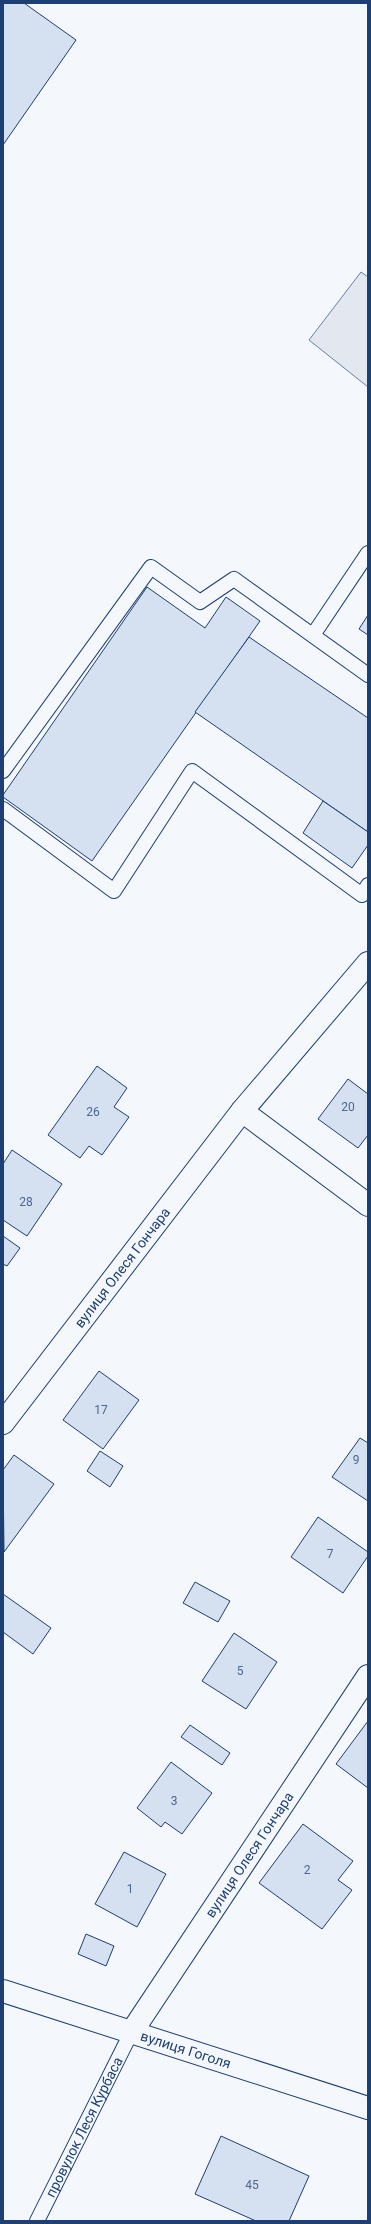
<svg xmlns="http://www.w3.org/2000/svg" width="371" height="2224" viewBox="0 0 371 2224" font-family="Roboto,sans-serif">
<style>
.parking{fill:#e3e8f0;stroke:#687fa3}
.building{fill:#d5e0f0;stroke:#1d3f73}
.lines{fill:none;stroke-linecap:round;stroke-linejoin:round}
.lane-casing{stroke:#1d3f73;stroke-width:16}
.street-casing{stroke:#1d3f73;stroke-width:24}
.secondary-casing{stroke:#1d3f73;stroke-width:24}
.lane{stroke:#f4f7fb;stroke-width:14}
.street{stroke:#f4f7fb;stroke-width:22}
.secondary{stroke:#f4f7fb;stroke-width:22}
.labels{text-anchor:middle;stroke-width:3;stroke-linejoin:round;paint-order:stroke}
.number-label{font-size:12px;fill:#4b6792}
.street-label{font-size:14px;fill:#1d3f73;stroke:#f4f7fb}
</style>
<rect width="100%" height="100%" fill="#f4f7fb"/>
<path class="parking" d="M361,272L368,277V387L309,340Z"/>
<g class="building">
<path d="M3,3H24L76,40L3,145Z"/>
<path d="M147,587L205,628L226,597L260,621L92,861L3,797V795Z"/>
<path d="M368,615V635L359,629Z"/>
<path d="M249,637L368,718V832L195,712Z"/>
<path d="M323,801L368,832V845L352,868L303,833Z"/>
<path d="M97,1066L127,1088L114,1107L129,1117L102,1155L89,1146L80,1158L48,1135Z"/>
<path d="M348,1079L368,1094V1135L358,1148L318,1119Z"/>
<path d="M12,1150L62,1184L27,1236L3,1220V1164Z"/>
<path d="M3,1236L20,1248L7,1266L3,1264Z"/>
<path d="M99,1371L139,1400L103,1449L63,1420Z"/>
<path d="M360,1438L368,1443V1501L332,1477Z"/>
<path d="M100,1451L123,1466L110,1487L87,1471Z"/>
<path d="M14,1455L54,1484L4,1552L3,1470Z"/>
<path d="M318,1517L368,1552V1556L343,1593L291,1557Z"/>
<path d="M195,1582L230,1601L218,1622L183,1603Z"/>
<path d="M3,1594L51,1628L33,1654L3,1632Z"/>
<path d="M234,1633L277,1662L246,1709L202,1681Z"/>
<path d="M368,1721V1788L336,1764Z"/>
<path d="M190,1725L230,1753L222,1765L181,1737Z"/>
<path d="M171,1762L212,1793L182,1834L165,1822L161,1827L137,1808Z"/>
<path d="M303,1824L353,1861L338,1880L352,1890L322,1929L259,1883Z"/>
<path d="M124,1852L166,1874L137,1927L95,1904Z"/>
<path d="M86,1934L114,1946L106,1966L78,1954Z"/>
<path d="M221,2136L309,2176L289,2221H256L195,2194Z"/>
</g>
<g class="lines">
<defs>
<g id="lane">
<path d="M313,635L368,553"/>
<path d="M3,771L151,567L200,602L234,579L368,675"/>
<path d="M3,809L114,891L192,771L362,895L368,885"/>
<path id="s1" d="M37,2221L131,2033"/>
</g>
<g id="street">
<path d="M242,1111L368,1205"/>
<path id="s2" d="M3,1423L242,1111L368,963"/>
<path id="s3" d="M131,2033L368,1676"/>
</g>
<g id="secondary">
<path id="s4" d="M3,1991L368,2108"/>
</g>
</defs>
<use href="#lane" class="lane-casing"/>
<use href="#street" class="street-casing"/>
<use href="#secondary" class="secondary-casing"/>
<use href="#lane" class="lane"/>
<use href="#street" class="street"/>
<use href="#secondary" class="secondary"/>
</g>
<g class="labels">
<g class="number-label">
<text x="348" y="1111">20</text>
<text x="93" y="1116">26</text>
<text x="26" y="1206">28</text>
<text x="101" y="1414">17</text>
<text x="356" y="1464">9</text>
<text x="330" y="1558">7</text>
<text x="240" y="1675">5</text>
<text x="174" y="1805">3</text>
<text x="307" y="1874">2</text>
<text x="130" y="1893">1</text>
<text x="252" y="2189">45</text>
</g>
<g class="street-label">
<text dy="5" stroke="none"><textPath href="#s2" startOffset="196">вулиця Олеся Гончара</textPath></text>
<text dy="5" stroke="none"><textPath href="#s3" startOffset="214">вулиця Олеся Гончара</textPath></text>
<text dy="5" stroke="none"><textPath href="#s4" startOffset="192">вулиця Гоголя</textPath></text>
<text dy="5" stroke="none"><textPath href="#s1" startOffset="105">провулок Леся Курбаса</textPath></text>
</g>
</g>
<rect width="371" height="2224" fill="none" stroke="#1d3f73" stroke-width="8"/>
</svg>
